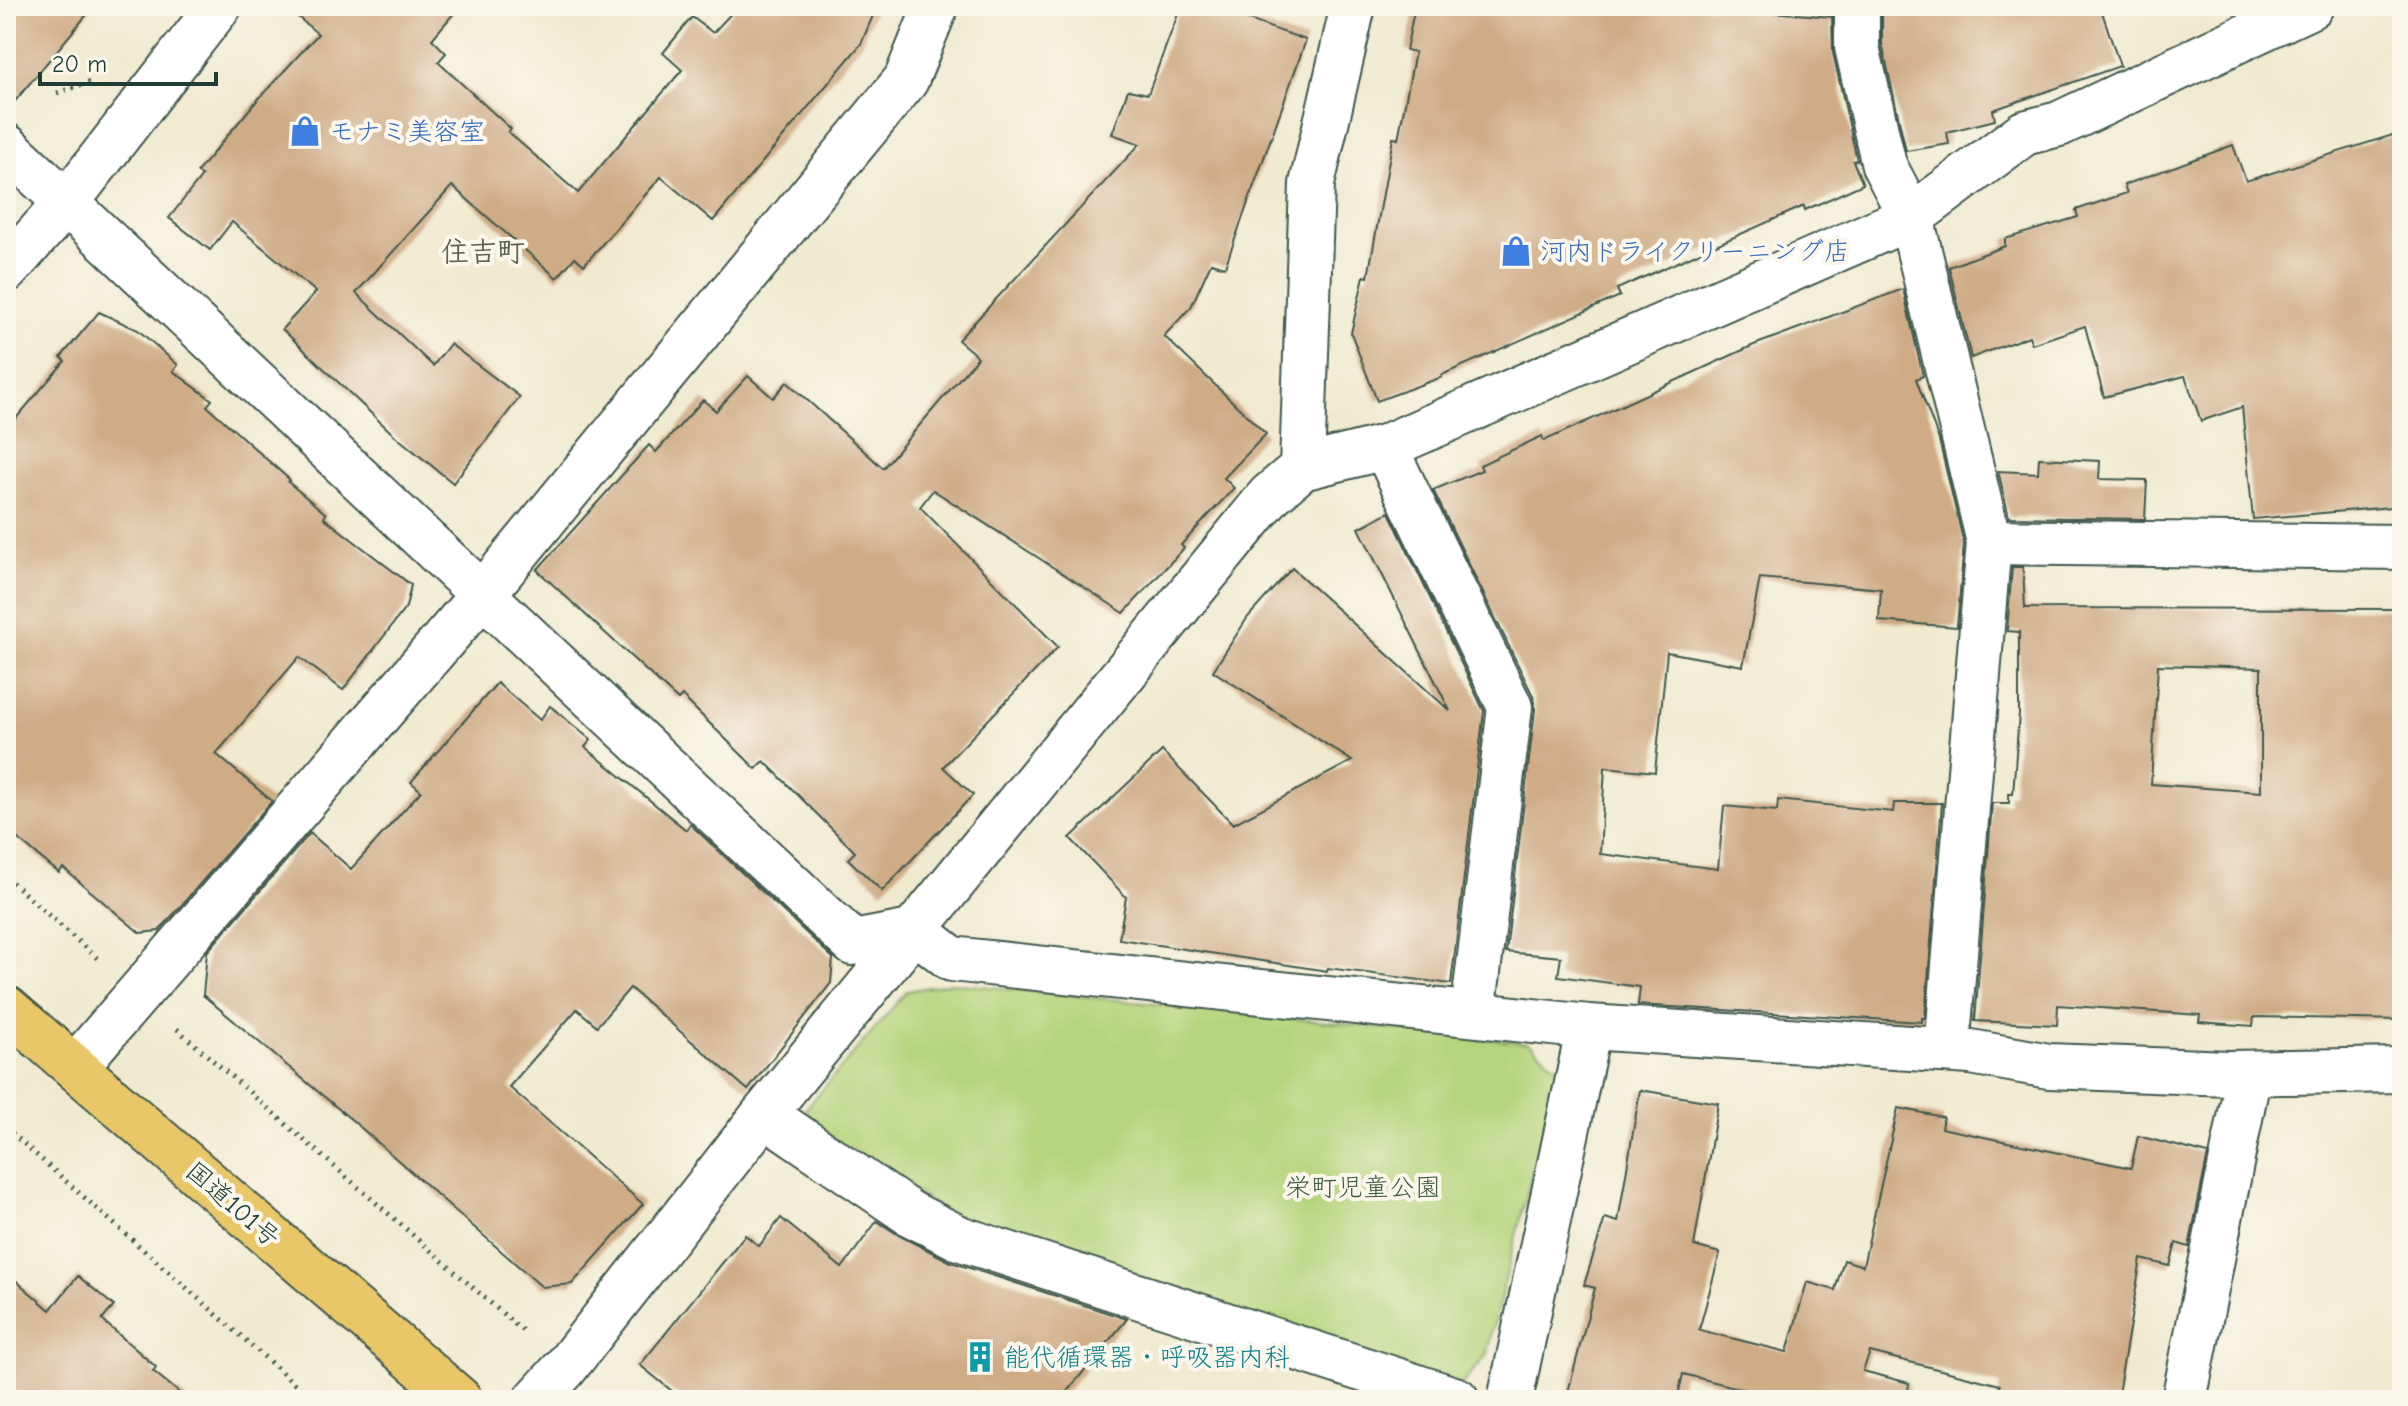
<svg xmlns="http://www.w3.org/2000/svg" width="2408" height="1406" viewBox="0 0 2408 1406" font-family="'Comic Neue','Klee One',sans-serif">
<style>
.green{fill:#b5d47b;stroke:#6a8858;stroke-width:2}
.building{fill:#cfab86;fill-rule:evenodd}
.lines{fill:none;stroke-linecap:round;stroke-linejoin:round}
.minor-casing{stroke:#3e574b;stroke-width:48}
.highway-casing{stroke:#3e574b;stroke-width:48}
.path{stroke:#3e574b;stroke-width:5;stroke-dasharray:2 6;stroke-linecap:butt}
.minor{stroke:#fff;stroke-width:44}
.highway{stroke:#e9c769;stroke-width:44}
.labels{text-anchor:middle;stroke-width:8;stroke-linejoin:round;paint-order:stroke}
.shop-label{font-size:26px;fill:#366cbe;stroke:#fbf7ec;text-anchor:start}
.park-label{font-size:26px;fill:#3d5b42;stroke:#fbf7ec}
.street-label{font-size:26px;fill:#1f3d34;stroke:#fbf7ec}
.culture-label{font-size:26px;fill:#0d838f;stroke:#fbf7ec;text-anchor:start}
.neighbourhood-label{font-size:28px;font-weight:bold;fill:#5d6451;stroke:#fbf7ec}
</style>
<rect width="100%" height="100%" fill="#fbf7ec"/>
<filter id="ink" filterUnits="userSpaceOnUse"><feTurbulence type="fractalNoise" baseFrequency=".0125" numOctaves="2"/><feDisplacementMap in="SourceGraphic" scale="16" xChannelSelector="R" yChannelSelector="G"/><feConvolveMatrix kernelMatrix="1 2 1 2 8 2 1 2 1" color-interpolation-filters="sRGB"/></filter>
<filter id="wash" filterUnits="userSpaceOnUse"><feTurbulence type="fractalNoise" baseFrequency=".006" numOctaves="4" result="noise"/><feDisplacementMap in="SourceGraphic" scale="32" xChannelSelector="R" yChannelSelector="G"/><feGaussianBlur stdDeviation="1.8" result="paint"/><feColorMatrix in="noise" values="0 0 0 0 0 0 0 0 0 0 0 0 0 0 0 0 0 1.4 0 .05"/><feComposite in="paint" operator="in"/></filter>
<g filter="url(#wash)">
<rect width="100%" height="100%" fill="#f0ead0"/>
<path class="green" d="M952,983L1529,1043L1558,1068L1486,1356L1461,1386L968,1226L817,1127L804,1111L907,991Z"/>
<g id="blocks">
<g class="building">
<path d="M6,6H94L6,112Z"/>
<path d="M285,6H460L432,39L446,53L438,62L511,129L508,132L578,193L682,70L663,53L692,17L713,33L738,6H877L861,44L713,221L661,177L584,265L575,257L557,278L452,186L356,293L433,366L450,344L520,397L453,483L394,435L282,329L316,292L232,222L210,250L169,218L202,176L197,172L253,105L318,34Z"/>
<path d="M1181,6H1209L1306,40L1225,267L1211,263L1191,307L1164,336L1266,434L1224,478L1234,488L1181,545L1184,548L1124,613L933,490L920,507L1058,647L943,767L973,795L882,891L848,859L855,852L764,761L756,769L682,696L678,700L537,570L649,445L656,452L703,400L716,411L748,376L773,398L787,382L883,468L978,357L958,340L1140,144L1112,134L1128,90L1148,94Z"/>
<path d="M1415,6H1699L1832,17L1833,53L1857,160L1853,161L1863,184L1805,210L1804,206L1617,289L1620,296L1442,375V377L1377,401L1351,333L1364,276L1368,277L1393,138L1398,139L1415,52L1406,50Z"/>
<path d="M1882,6H2100L2120,66L1993,110L1995,120L1947,132L1949,144L1906,151L1882,44Z"/>
<path d="M2402,132V506L2253,519L2242,407L2201,421L2185,376L2104,397L2085,326L2032,344L2029,336L1971,358L1949,267L2005,246V239L2078,217L2076,210L2127,193L2124,185L2233,145L2246,181Z"/>
<path d="M1903,289L1923,376L1916,379L1939,440L1964,544L1957,627L1879,621L1881,589L1760,578L1743,666L1667,652L1655,772L1605,767L1600,854L1718,869L1724,806L1777,811L1778,800L1893,812L1894,803H1942L1925,1018H1922V1022L1638,1005L1640,987L1558,976L1561,957L1506,952L1535,709L1533,696L1433,490L1482,470L1480,465L1542,436L1544,441L1754,345Z"/>
<path d="M99,312L138,330L178,365L173,371L212,400L207,406L290,480L288,482L326,514L324,518L411,585L406,607L343,690L299,657L216,754L272,801L159,931L140,933L63,868L59,873L6,829V430L65,361L61,357Z"/>
<path d="M2039,458L2100,461L2099,479L2147,480L2145,519L2009,517L1998,471L2038,473Z"/>
<path d="M1389,512L1484,711L1451,984L1328,968L1327,971L1119,939L1126,897L1070,838L1162,751L1233,824L1352,761L1213,671L1248,617L1292,568L1450,711L1359,528Z"/>
<path d="M2012,567H2023L2025,608L2402,609V1020L2254,1017L2253,1026L2199,1022L2200,1015L2058,1005L2057,1025L1975,1021L1992,803H2009V794H2013L2019,714V632L2007,631ZM2158,665L2261,668V792L2151,784Z"/>
<path d="M497,683L540,720L550,706L591,740L585,747L686,830L690,824L833,958L831,983L748,1090L630,988L597,1026L577,1009L509,1087L643,1204L572,1284L542,1287L359,1126L203,995L207,952L310,833L351,869L421,791L411,782Z"/>
<path d="M1640,1090L1718,1103L1694,1246L1720,1253L1699,1330L1787,1352L1807,1282L1835,1290L1844,1260L1863,1266L1898,1108L1943,1117L1941,1128L2131,1168L2138,1136L2208,1154L2189,1247L2176,1243L2170,1266L2141,1259L2117,1400H1997L2000,1385L1870,1352L1863,1371L1909,1383L1907,1400H1773L1774,1397L1683,1374L1677,1400H1566L1595,1288L1584,1285L1605,1218L1618,1222Z"/>
<path d="M781,1218L842,1268L877,1221L900,1236L951,1262L1127,1319L1060,1400H683L640,1365L745,1235L759,1246Z"/>
<path d="M6,1272L50,1310L78,1276L114,1306L102,1320L156,1367L153,1371L188,1400H6Z"/>
</g>
</g>
</g>
<g filter="url(#ink)">
<use href="#blocks" fill-opacity="0" stroke="#3e574b" stroke-width="2"/>
<g class="lines">
<defs>
<g id="minor">
<path d="M1857,6V47L1884,165L1911,217L1989,542L1947,1050"/>
<path d="M6,146L853,943L916,931L952,959L1589,1027L1971,1052L2049,1066L2229,1073L2402,1070"/>
<path d="M6,270L67,202L219,6"/>
<path d="M1385,447L1510,707L1473,1014"/>
<path d="M1302,468L1312,184L1353,6"/>
<path d="M1989,542L2402,547"/>
<path d="M75,1067L483,594L906,80L936,6"/>
<path d="M764,1114L911,1214L959,1238L1457,1400"/>
<path d="M536,1400L565,1368L764,1114L1270,495L1302,468L1385,447L1911,217L2024,133L2059,124L2311,6"/>
<path d="M1510,1400L1589,1027"/>
<path d="M2184,1400L2249,1073"/>
</g>
<path id="highway" d="M6,1008L460,1400"/>
</defs>
<use href="#minor" class="minor-casing"/>
<use href="#highway" class="highway-casing"/>
<g class="path">
<path d="M57,93L90,82"/>
<path d="M6,877L98,959"/>
<path d="M177,1029L525,1333"/>
<path d="M6,1128L313,1400"/>
</g>
<use href="#minor" class="minor"/>
<use href="#highway" class="highway"/>
</g>
</g>
<defs>
<symbol id="shop-bare" viewBox="-9 -9 18 18"><path d="M-5-2.5h2.3a2.7 3.5 0 0 1 5.4 0H5L5.5 6h-11ZM-1.5-2.5h3a1.5 2.3 0 0 0-3 0Z" fill="#3f7fe0" stroke="#fbf7ec" stroke-width="2.5" paint-order="stroke"/></symbol>
<symbol id="building-bare" viewBox="-9 -9 18 18"><path d="M-4-6H4V6H1V3H-1V6H-4ZM-2.5-4.3h1.7v1.8h-1.7ZM.8-4.3h1.7v1.8H.8ZM-2.5-1h1.7V.8h-1.7ZM.8-1h1.7V.8H.8Z" fill="#0f9aa8" stroke="#fbf7ec" stroke-width="2.5" paint-order="stroke"/></symbol>
</defs>
<g fill-rule="evenodd">
<use href="#shop-bare" x="283" y="109" width="44" height="44"/>
<use href="#shop-bare" x="1494" y="229" width="44" height="44"/>
<use href="#building-bare" x="958" y="1335" width="44" height="44"/>
</g>
<g class="labels">
<g class="shop-label">
<text x="329" y="140">モナミ美容室</text>
<text x="1540" y="260">河内ドライクリーニング店</text>
</g>
<g class="park-label">
<text x="1363" y="1196">栄町児童公園</text>
</g>
<g class="street-label">
<text transform="translate(233 1204) rotate(41)" y="9">国道101号</text>
</g>
<g class="culture-label">
<text x="1004" y="1366">能代循環器・呼吸器内科</text>
</g>
<g class="neighbourhood-label">
<text x="483" y="261">住吉町</text>
</g>
</g>
<rect width="2408" height="1406" fill="none" stroke="#fbf7ec" stroke-width="32"/>
<path d="M40 72v12h176v-12" fill="none" stroke="#1f3d34" stroke-width="4"/>
<text x="52" y="72" font-size="24" fill="#1f3d34" stroke="#fbf7ec" stroke-width="6" paint-order="stroke">20 m</text>
</svg>
